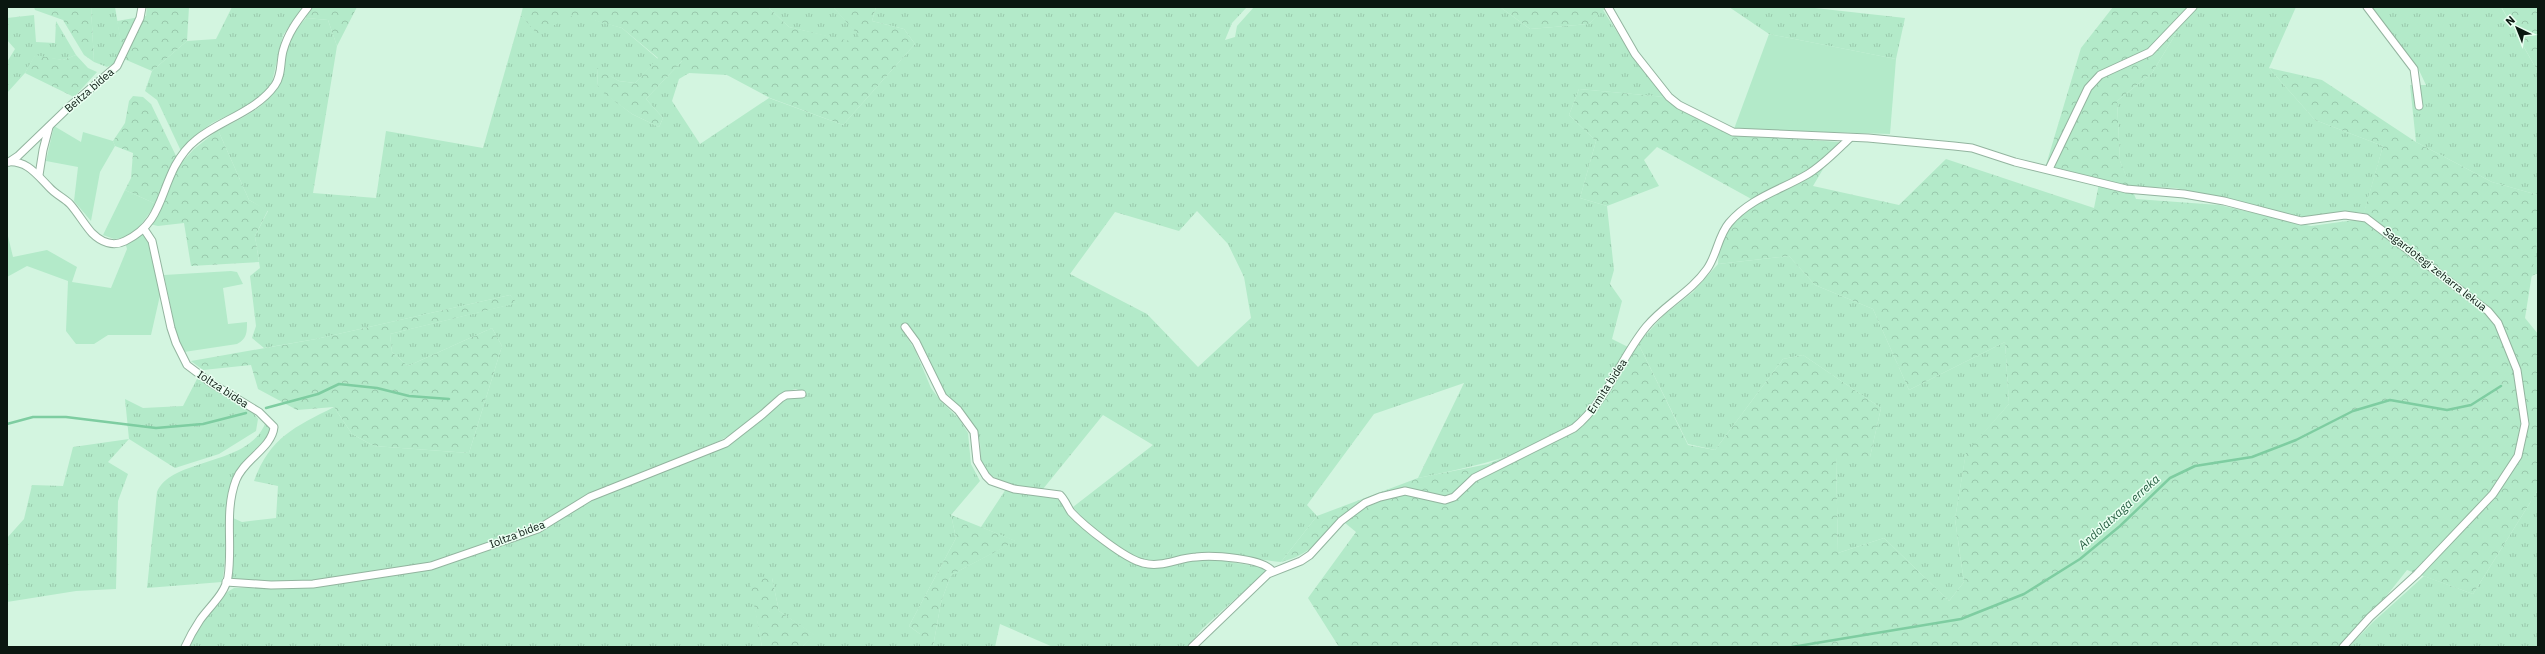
<svg xmlns="http://www.w3.org/2000/svg" width="2545" height="654" viewBox="0 0 2545 654" font-family="'IBM Plex Sans',sans-serif">
<style>
.grass{fill:url(#grass-tufts);fill-rule:evenodd}
.forest{fill:url(#forest-crowns)}
.garden{fill:#b3eac9}
.lines{fill:none;stroke-linecap:round;stroke-linejoin:round}
.stream{stroke:#7ecda1;stroke-width:2.5}
.street-casing{stroke:#93b49f;stroke-width:9}
.street{stroke:#fff;stroke-width:7}
.labels{text-anchor:middle;stroke-width:3;stroke-linejoin:round;paint-order:stroke}
.street-label{font-size:11px;fill:#0a1710;stroke:#eafff2}
.water-label{font-size:12px;font-style:italic;fill:#266042;stroke:#eafff2}
</style>
<defs>
<pattern id="grass-tufts" width="24" height="20" patternUnits="userSpaceOnUse"><rect width="24" height="20" fill="#b3eac9"/><path d="M3 7l-1-3M5 7V3M7 7l1-3M15 17l-1-3M17 17v-4M19 17l1-3" fill="none" stroke="#99c8ac"/></pattern>
<pattern id="forest-crowns" width="20" height="18" patternUnits="userSpaceOnUse"><rect width="20" height="18" fill="#b3eac9"/><path d="M2 6a3 3 0 1 1 6 0M12 15a3 3 0 1 1 6 0" fill="none" stroke="#99c8ac"/></pattern>
</defs>
<rect width="100%" height="100%" fill="#d3f5e0"/>
<g class="grass">
<path d="M91,7H115L124,59L107,67L94,62Z"/>
<path d="M232,7H303L283,35L272,82L264,93L251,104L212,123L192,138L181,151L157,100L145,91L152,71L187,41L216,39Z"/>
<path d="M768,7H833L860,36L855,43L789,27Z"/>
<path d="M876,7H1247L1232,23L1225,40L1235,37L1237,26L1254,7H1500L1530,29L1589,24L1603,10L1631,54L1665,97L1579,89L1569,115L1596,141L1580,198L1607,206L1614,270L1610,284L1622,301L1612,339L1628,347C1617,366 1605,392 1592,408C1553,451 1473,467 1418,478L1464,383L1374,414L1307,505L1317,516L1281,562C1253,559 1226,553 1199,553C1186,553 1176,560 1164,562C1133,566 1091,528 1073,507L1153,445L1103,415L1043,489L1012,486L990,475L981,464L980,442L977,432L968,418L944,394L923,347L911,329L903,331L915,350L931,388L940,400L959,419L968,433L971,464L980,481L951,515L956,538L909,626L920,634V647H802L814,635L779,611L772,578H750L762,647H189C199,627 213,599 234,588L321,587L388,574L433,568L542,530L591,499L719,448L757,424L783,399L802,397L803,392L796,389L784,392L739,430L719,441L587,496L537,526L429,564L311,582L238,581L230,577L233,518L242,522L276,518L278,486L254,481C270,437 295,427 334,407L352,434L374,446L469,453L502,346L492,328L408,366L392,352L390,334L516,303L510,295L316,339L264,348L252,338L256,326L250,276L260,268L255,236L268,211L249,200L218,130C241,119 266,108 279,85C288,70 283,52 291,37C294,31 301,24 306,18L328,20L337,46L313,193L376,198L386,131L483,148L521,15L537,33L574,14L622,28L658,59L635,83L619,81L597,69L598,88L632,114L659,127L663,118L646,99L682,61H689V73L679,79L672,101L700,144L769,98L843,125L915,44L904,29L872,21ZM1197,211L1228,244L1244,277L1251,318L1198,367L1147,314L1070,274L1115,212L1179,231Z"/>
<path d="M1729,7H1806L1905,18L1896,59L1769,34Z"/>
<path d="M2192,7H2296L2269,68L2315,120L2383,146L2364,213L2342,211L2316,218L2294,216L2176,188L2130,186L2120,161L2117,101L2152,73Z"/>
<path d="M2370,7H2501L2538,72V195L2492,182L2416,142L2410,85H2426L2417,66Z"/>
<path d="M34,15L36,42L55,43L56,21L76,55L63,60L35,56L25,73L7,93V62L15,49L7,40V18Z"/>
<path d="M2538,236V273L2530,277Z"/>
<path d="M1789,256L1815,285L1873,309L1909,390L2005,342L2009,404L1966,453L1955,519L1964,582L1949,601L1884,538L1838,553L1836,457H1870L1881,408L1803,355L1783,359L1715,450L1688,444L1638,343L1665,314L1693,292L1718,264Z"/>
<path d="M198,377L254,414L258,419L256,431L219,454L175,468L129,439L108,462L128,474L118,501L116,589L76,591L7,602V538L24,519L32,485L63,486L73,447L129,439L125,399L143,408L183,406Z"/>
<path d="M266,421L270,427L271,432C261,446 245,456 237,471C219,504 230,546 222,582L147,588L157,492C172,457 251,467 266,421Z"/>
<path d="M1006,489L1050,494L1058,498L1067,512L1146,566L1163,567L1190,560L1213,559L1260,567L1264,568L1265,572L1203,628L1187,647H1053L1000,624L995,647H933L941,602L951,575L1015,541L981,527Z"/>
<path d="M2538,490V647H2349L2373,622L2424,576L2473,594Z"/>
</g>
<g class="forest">
<path d="M34,7H91L94,62L84,55L63,20L35,10Z"/>
<path d="M147,7H189L187,41L152,71L124,59L117,21L146,16Z"/>
<path d="M305,7H357L337,46L328,20L306,18Z"/>
<path d="M523,7H768L789,27L854,42L859,36L833,7H876L872,21L904,29L915,44L843,125L770,98L727,75L689,73V61H682L646,99L663,118L659,127L632,114L598,89L597,68L619,81L635,83L658,58L622,28L574,15L537,34L521,15Z"/>
<path d="M1500,7H1607L1589,24L1530,29Z"/>
<path d="M2113,7H2192L2152,73L2117,101L2120,161L2136,199L2219,205L2311,226L2362,219L2383,146L2315,120L2269,68L2322,80L2416,142L2492,182L2538,195V236L2525,318L2538,334V490L2473,594L2407,570L2346,647H1339L1308,598L1356,532L1339,518C1320,540 1310,555 1281,562L1317,516L1418,478L1488,464L1561,433L1592,407L1638,343L1688,445L1715,450L1783,359L1803,355L1881,408L1870,457H1836L1838,553L1884,538L1949,601L1964,582L1955,519L1966,452L2009,404L2005,342L1909,390L1873,309L1815,285L1789,256L1718,264L1720,233L1755,201L1657,147L1644,160L1659,186L1607,206L1580,198L1596,141L1569,115L1579,89L1665,97L1678,109L1731,135L1839,142L1813,186L1899,205L1946,159L2094,208L2100,179L2046,165L2081,48Z"/>
<path d="M2501,7H2538V72L2502,8Z"/>
<path d="M35,55L63,60L76,55L88,68L97,72L74,97L25,73Z"/>
<path d="M133,96L143,97L151,104L177,158L184,160L194,149L218,130L249,200L268,210L255,236L259,262L191,266L184,223L158,226L145,223L156,204L125,190L131,178L133,153L115,146L113,141L125,123L129,101Z"/>
<path d="M510,295L517,303L390,334L392,352L408,366L492,328L502,346L469,453L374,446L352,434L334,407L297,410L258,389L251,365L203,370L191,361L316,339Z"/>
<path d="M951,515L1016,541L951,575L941,602L933,647H920V634L909,626L956,538Z"/>
<path d="M749,578H772L779,611L815,635L802,647H762Z"/>
</g>
<g class="garden">
<path d="M1769,34L1896,59L1890,134L1734,129Z"/>
<path d="M54,126L81,142L83,132L113,141L115,146L100,172L91,221L74,201L78,167L46,161Z"/>
<path d="M125,190L156,204L137,230L148,240L161,291L151,335H108L94,344H76L66,331L68,281L27,266L7,277V232L13,257L47,250L77,267L72,282L111,288L127,249L124,238L114,239L103,235Z"/>
<path d="M231,271L237,272L243,284L223,288L228,324L247,322C247,332 247,339 237,344L184,352L176,333L164,275Z"/>
</g>
<g class="lines">
<g class="stream">
<path d="M266,408L318,394L339,384L377,388L409,396L449,399"/>
<path d="M7,424L33,417H66L156,428L203,424L246,413"/>
<path d="M1792,647L1961,619L2024,594L2080,559L2120,526L2170,478L2195,466L2252,457L2296,440L2353,411L2390,400L2447,410L2471,405L2501,386"/>
</g>
<defs>
<g id="street">
<path d="M1608,7L1635,54L1669,97L1679,105L1733,132L1868,138L1954,146L1972,148L2015,162L2126,189L2184,194L2224,201L2301,221L2345,215L2366,218L2488,311L2498,323L2517,370L2525,424L2518,456L2493,494L2417,574L2370,617L2343,647"/>
<path d="M2367,7L2414,69L2419,106"/>
<path d="M7,162C27,160 37,175 49,187C55,194 64,198 70,204C78,213 84,224 92,233C101,242 113,247 125,241C160,224 159,197 175,166C180,157 187,147 196,140C220,120 256,112 275,85C282,75 280,63 283,51C288,33 297,21 308,7"/>
<path d="M9,162L18,156L69,107L117,66L140,18L142,7"/>
<path d="M2049,169L2088,88L2100,75L2150,52L2193,7"/>
<path d="M39,175L43,150L49,127"/>
<path d="M144,229L152,241L171,328L176,343L187,365L211,383L259,412L274,427C272,448 244,459 236,480C224,511 233,545 228,577C225,594 209,607 200,620C194,629 189,638 185,647"/>
<path d="M905,327L916,342L943,397L958,410L974,432L977,461L986,476L991,481L1014,489L1060,495C1065,500 1067,506 1071,512C1084,526 1125,559 1143,563C1162,568 1177,558 1196,557C1212,555 1263,558 1272,571"/>
<path d="M226,582L271,585L313,584L431,566L538,529L590,497L726,443L763,414L781,398L786,395L802,394"/>
<path d="M1192,647L1268,574L1301,561L1310,555L1341,521L1365,503L1380,497L1405,491L1445,500L1454,497L1474,478L1574,428C1607,401 1620,359 1646,327C1664,305 1691,292 1707,269C1717,255 1718,236 1729,223C1750,198 1781,190 1808,174C1823,165 1836,151 1849,139"/>
</g>
</defs>
<use href="#street" class="street-casing"/>
<use href="#street" class="street"/>
</g>
<g class="labels">
<g class="street-label">
<text transform="translate(89 90) rotate(-41)" y="4">Beitza bidea</text>
<text transform="translate(2435 269) rotate(38)" y="4">Sagardotegi zeharra lekua</text>
<text transform="translate(1607 386) rotate(-57)" y="4">Ermita bidea</text>
<text transform="translate(223 389) rotate(33)" y="4">Ioltza bidea</text>
<text transform="translate(517 534) rotate(-21)" y="4">Ioltza bidea</text>
</g>
<g class="water-label">
<text transform="translate(2119 512) rotate(-42)" y="4">Andolatxaga erreka</text>
</g>
</g>
<rect width="2545" height="654" fill="none" stroke="#0a1710" stroke-width="16"/>
<g transform="translate(2517 28) rotate(317)" stroke="#eafff2" stroke-width="3" paint-order="stroke">
<path d="M0-3L7 15L0 10L-7 15Z" fill="#0a1710"/>
<text y="-6" font-size="11" font-weight="bold" text-anchor="middle" fill="#0a1710">N</text>
</g>
</svg>
